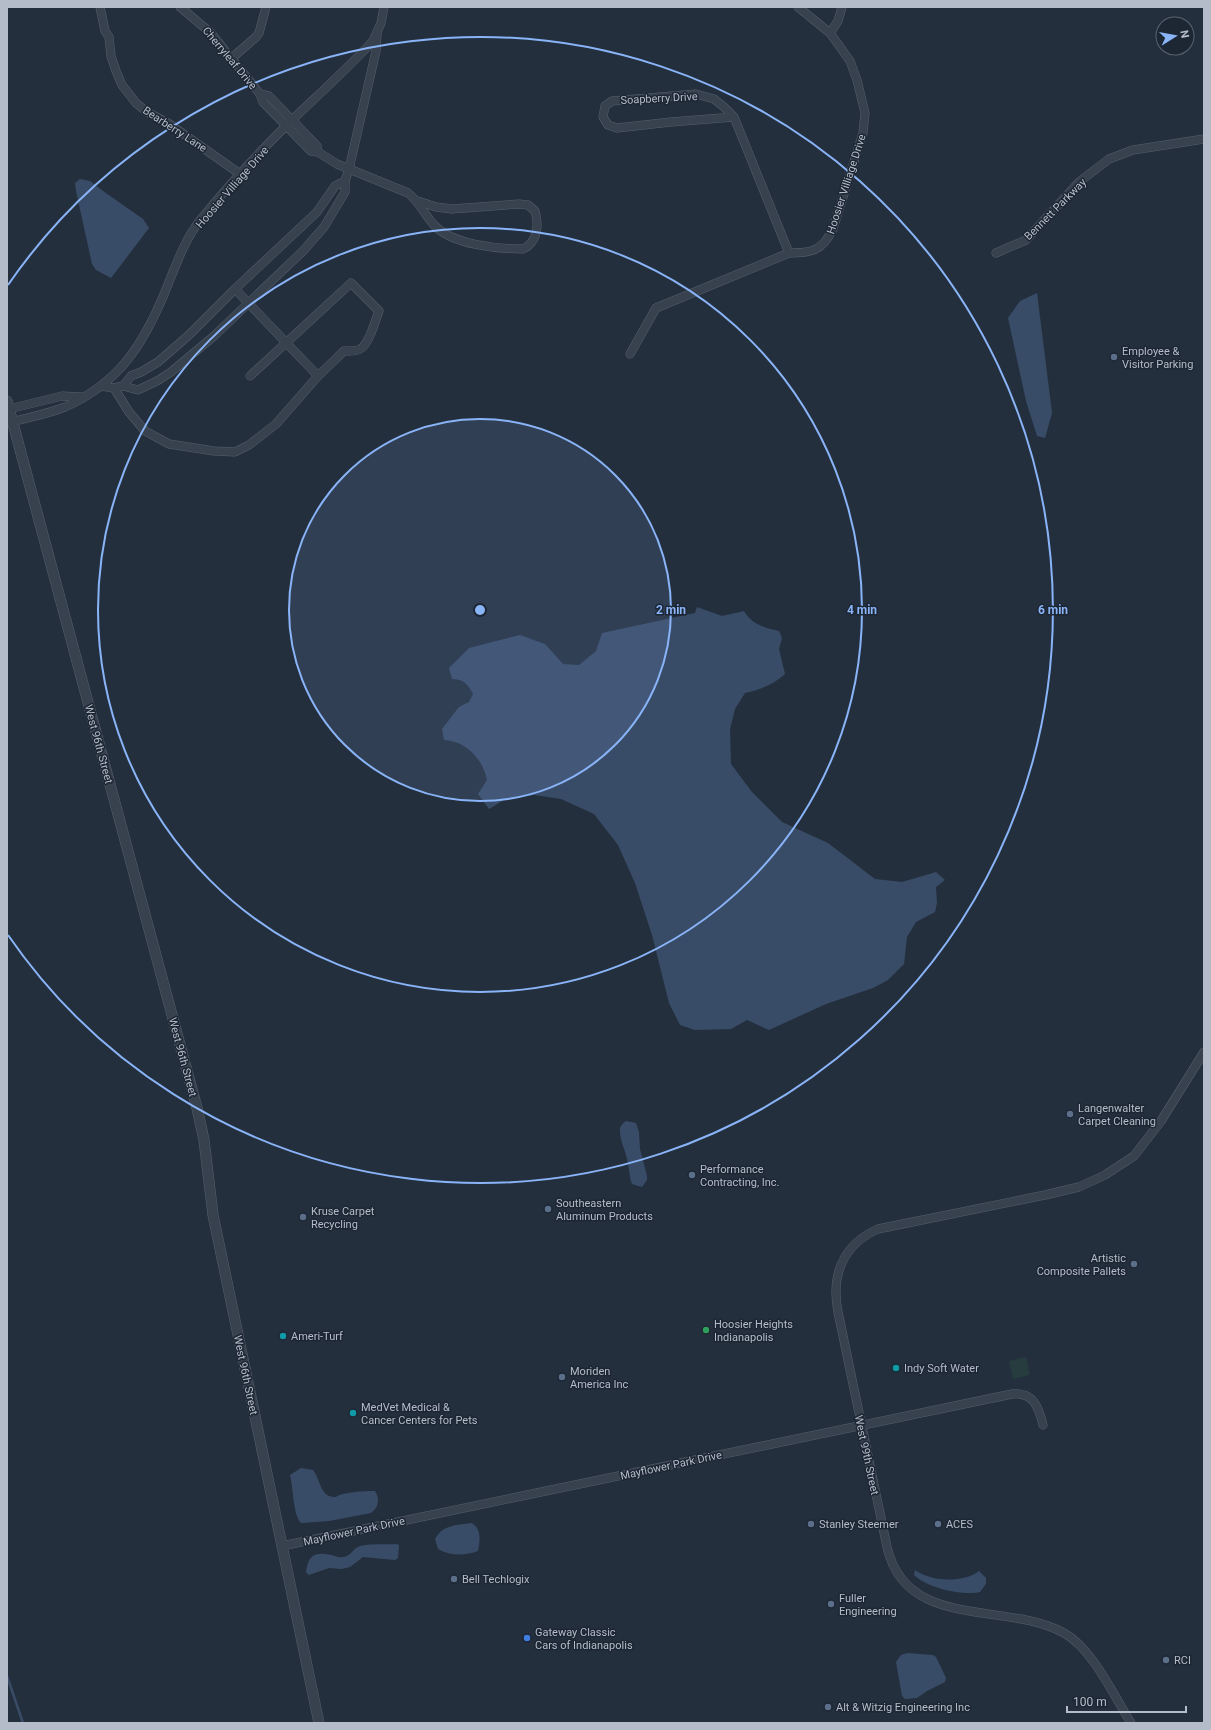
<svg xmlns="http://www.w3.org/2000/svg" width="1211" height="1730" viewBox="0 0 1211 1730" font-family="Roboto,sans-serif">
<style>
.green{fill:#263c3f}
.water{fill:#394c67}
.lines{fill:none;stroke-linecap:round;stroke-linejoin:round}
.stream{stroke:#394c67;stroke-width:2.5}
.minor-casing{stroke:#565f6c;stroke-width:9}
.tertiary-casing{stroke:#565f6c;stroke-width:11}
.minor{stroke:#38414e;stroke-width:8}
.tertiary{stroke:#38414e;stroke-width:10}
.ring{fill:none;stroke:#8ab4f8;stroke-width:2}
.service-dot{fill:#5c6f8a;stroke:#1d2633;stroke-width:1.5}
.leisure-dot{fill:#2e9e5b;stroke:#1d2633;stroke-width:1.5}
.culture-dot{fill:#0f9aa8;stroke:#1d2633;stroke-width:1.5}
.shop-dot{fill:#3f7fe0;stroke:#1d2633;stroke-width:1.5}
.labels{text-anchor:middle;stroke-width:3;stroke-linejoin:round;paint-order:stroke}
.street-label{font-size:11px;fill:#b4bcc9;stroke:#1d2633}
.poi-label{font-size:11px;fill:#b4bcc9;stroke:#1d2633;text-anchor:start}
.centre{fill:#8ab4f8;stroke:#1d2633;stroke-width:2}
.ring-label{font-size:12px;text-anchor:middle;font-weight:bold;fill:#8ab4f8;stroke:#1d2633;stroke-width:3;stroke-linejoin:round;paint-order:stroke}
</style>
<rect width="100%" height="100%" fill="#242f3e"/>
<path class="green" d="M1026,1357L1030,1375L1013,1379L1009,1361Z"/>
<g class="water">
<path d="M80,179L90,181L103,191L143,219L149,228L111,278L96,270L92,264L76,191L75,183Z"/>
<path d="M1037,293L1052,413L1045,438L1037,436L1026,401L1008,318L1020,301Z"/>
<path d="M697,607L722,616L744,611C751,624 765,628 779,631L782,638L779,649L785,674C773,685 761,689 745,693L735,709L730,729L731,764L752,792L782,822L828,843L875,879L902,882L936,872L945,880L936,887L937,903L935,912L916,922L907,937L904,964L888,980L873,988L826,1004L769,1030L747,1020L731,1029L695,1030L680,1025L669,1003L652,935L635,883L618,845L594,814L561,799L534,795L504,800L489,809L478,794L487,780C483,759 466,741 444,740L442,729L459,707L469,702L473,694C468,684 463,679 452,679L449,668L469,648L520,635L545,644L563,664L579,665L596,651L602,633L695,613Z"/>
<path d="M626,1121L636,1123L639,1132L640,1149L647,1176V1180L642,1187L632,1184C629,1175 629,1167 627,1159C625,1149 619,1139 620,1128C621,1125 623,1123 626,1121Z"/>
<path d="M301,1468L313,1470C321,1480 320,1498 336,1497C342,1492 365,1491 373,1491H375C380,1499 379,1507 371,1513L329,1521L301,1523C293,1515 293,1486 290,1475Z"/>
<path d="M471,1523C482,1528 480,1541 478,1551C465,1556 450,1556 438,1549L435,1539C442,1525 457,1525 471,1523Z"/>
<path d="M396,1544L399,1545L398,1558L395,1560L363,1557L350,1567L342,1569L329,1568L309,1575L306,1572C308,1556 314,1551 331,1555C336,1556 338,1558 343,1557C351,1556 352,1550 358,1547C366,1543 386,1545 396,1544Z"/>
<path d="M915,1570C931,1582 964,1583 979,1571L986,1578V1584L980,1592C963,1596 927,1588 914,1575Z"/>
<path d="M907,1653L933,1655L936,1657L946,1678L945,1682L927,1691L917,1698L905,1699L902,1696L896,1662L901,1655Z"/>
</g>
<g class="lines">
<path class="stream" d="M7,1676L23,1723"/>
<defs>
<g id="minor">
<path d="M100,7L105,31L109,37L111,56L116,71L122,85L136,103L147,112L168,123L240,174"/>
<path d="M180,7L211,33L260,94L263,102L311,151L318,152L337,164L408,193C420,202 425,216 435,226C454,245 498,249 523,249C538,242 539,225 535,211L528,205L519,204L452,209L436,207L418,201"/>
<path d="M830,33L838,21L842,7"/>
<path d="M232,58L256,37L259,33L266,7"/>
<path d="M260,94L269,96L292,120L317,146L318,152"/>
<path d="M734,117L671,122L617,128L608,125L603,117L605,106L612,101L696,94L714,99L724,107L734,117L789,253"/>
<path d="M345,181L349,169L376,51L377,34"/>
<path d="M996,253L1026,240L1079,182L1109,159L1133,150L1204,139"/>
<path d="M630,354L656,308L789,253C812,253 822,251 833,229L863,133L865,113L857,80L850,61L830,33L798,7"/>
<path d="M250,376L351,283L379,311C375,321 369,345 360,349C355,352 349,351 344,351L318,376"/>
<path d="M101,386L114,388L123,386L138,390L157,381L171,372L214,336L303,251L324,227L345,192V181L335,186L317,212L235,289L189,335L158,362L141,372L131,376L123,386"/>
<path d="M114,388L129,412L145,431L169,444L214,451L235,452L249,445L276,424L318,376L235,289"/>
<path d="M9,409L62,396L82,397"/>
<path d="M12,422C29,417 48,414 65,407C119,383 143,345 165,292C175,268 184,240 201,219C229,185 259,152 291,121C318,95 347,69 373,41L381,23L384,7"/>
<path d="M282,1546L1012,1394C1033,1391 1039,1408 1043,1425"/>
<path d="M1131,1723C1114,1696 1092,1648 1064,1633C1006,1601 906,1631 887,1547L838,1312C831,1276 842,1245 878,1229L1045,1195L1079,1187L1105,1175L1134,1156L1161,1121L1204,1052"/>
</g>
<path id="tertiary" d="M7,401L197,1108L204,1140L213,1215L319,1723"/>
</defs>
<use href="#minor" class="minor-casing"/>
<use href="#tertiary" class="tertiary-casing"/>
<use href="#minor" class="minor"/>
<use href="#tertiary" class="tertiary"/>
</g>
<circle cx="480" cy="610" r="191" fill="#8ab4f8" fill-opacity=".12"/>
<g class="ring">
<circle cx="480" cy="610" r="191"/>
<circle cx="480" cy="610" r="382"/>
<path d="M8 285A573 573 0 1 1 8 935"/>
</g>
<g class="service-dot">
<circle cx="1114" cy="357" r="4"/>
<circle cx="1070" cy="1114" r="4"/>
<circle cx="692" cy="1175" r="4"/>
<circle cx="548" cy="1209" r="4"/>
<circle cx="303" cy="1217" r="4"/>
<circle cx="1134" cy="1264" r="4"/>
<circle cx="562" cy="1377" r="4"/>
<circle cx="811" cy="1524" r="4"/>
<circle cx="938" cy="1524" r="4"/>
<circle cx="454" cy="1579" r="4"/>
<circle cx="831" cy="1604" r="4"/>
<circle cx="1166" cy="1660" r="4"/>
<circle cx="828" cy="1707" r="4"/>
</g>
<circle class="leisure-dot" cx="706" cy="1330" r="4"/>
<g class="culture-dot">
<circle cx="283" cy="1336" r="4"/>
<circle cx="896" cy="1368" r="4"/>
<circle cx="353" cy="1413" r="4"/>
</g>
<circle class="shop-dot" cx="527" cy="1638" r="4"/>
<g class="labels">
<g class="street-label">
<text transform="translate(230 58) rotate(50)" y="4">Cherryleaf Drive</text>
<text transform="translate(659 98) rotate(-3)" y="4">Soapberry Drive</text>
<text transform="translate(175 129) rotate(33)" y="4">Bearberry Lane</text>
<text transform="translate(846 184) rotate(-72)" y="4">Hoosier Villiage Drive</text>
<text transform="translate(232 187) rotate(-49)" y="4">Hoosier Villiage Drive</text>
<text transform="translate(1055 209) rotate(-45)" y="4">Bennett Parkway</text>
<text transform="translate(99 744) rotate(75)" y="4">West 96th Street</text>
<text transform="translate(183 1057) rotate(75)" y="4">West 96th Street</text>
<text transform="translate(246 1375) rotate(78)" y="4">West 96th Street</text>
<text transform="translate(867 1455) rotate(78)" y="4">West 99th Street</text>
<text transform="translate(671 1465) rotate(-12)" y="4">Mayflower Park Drive</text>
<text transform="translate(354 1531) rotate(-12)" y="4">Mayflower Park Drive</text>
</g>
<g class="poi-label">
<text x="1122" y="355">Employee &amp;<tspan x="1122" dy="13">Visitor Parking</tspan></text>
<text x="1078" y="1112">Langenwalter<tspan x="1078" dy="13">Carpet Cleaning</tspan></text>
<text x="700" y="1173">Performance<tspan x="700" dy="13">Contracting, Inc.</tspan></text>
<text x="556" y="1207">Southeastern<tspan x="556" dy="13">Aluminum Products</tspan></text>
<text x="311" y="1215">Kruse Carpet<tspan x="311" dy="13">Recycling</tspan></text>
<text x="1126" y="1262" text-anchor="end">Artistic<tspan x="1126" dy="13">Composite Pallets</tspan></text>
<text x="714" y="1328">Hoosier Heights<tspan x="714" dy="13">Indianapolis</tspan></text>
<text x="291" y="1340">Ameri-Turf</text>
<text x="904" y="1372">Indy Soft Water</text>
<text x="570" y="1375">Moriden<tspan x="570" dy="13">America Inc</tspan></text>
<text x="361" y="1411">MedVet Medical &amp;<tspan x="361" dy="13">Cancer Centers for Pets</tspan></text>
<text x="819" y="1528">Stanley Steemer</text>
<text x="946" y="1528">ACES</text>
<text x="462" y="1583">Bell Techlogix</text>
<text x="839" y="1602">Fuller<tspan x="839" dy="13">Engineering</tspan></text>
<text x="535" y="1636">Gateway Classic<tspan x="535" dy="13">Cars of Indianapolis</tspan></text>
<text x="1174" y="1664">RCI</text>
<text x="836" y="1711">Alt &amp; Witzig Engineering Inc</text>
</g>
</g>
<circle cx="480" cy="610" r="6" class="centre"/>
<g class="ring-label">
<text x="671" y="614">2 min</text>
<text x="862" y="614">4 min</text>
<text x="1053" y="614">6 min</text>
</g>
<rect width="1211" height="1730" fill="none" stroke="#b4bcc9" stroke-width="16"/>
<g transform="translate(1175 36) rotate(79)"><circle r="19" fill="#1d2633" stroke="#59626f"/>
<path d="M0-3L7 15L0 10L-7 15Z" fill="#8ab4f8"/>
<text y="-6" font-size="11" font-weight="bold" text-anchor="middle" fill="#b4bcc9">N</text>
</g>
<path d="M1067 1706v6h119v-6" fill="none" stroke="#b4bcc9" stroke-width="2"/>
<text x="1073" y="1706" font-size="12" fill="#b4bcc9" stroke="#1d2633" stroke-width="3" paint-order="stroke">100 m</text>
</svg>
